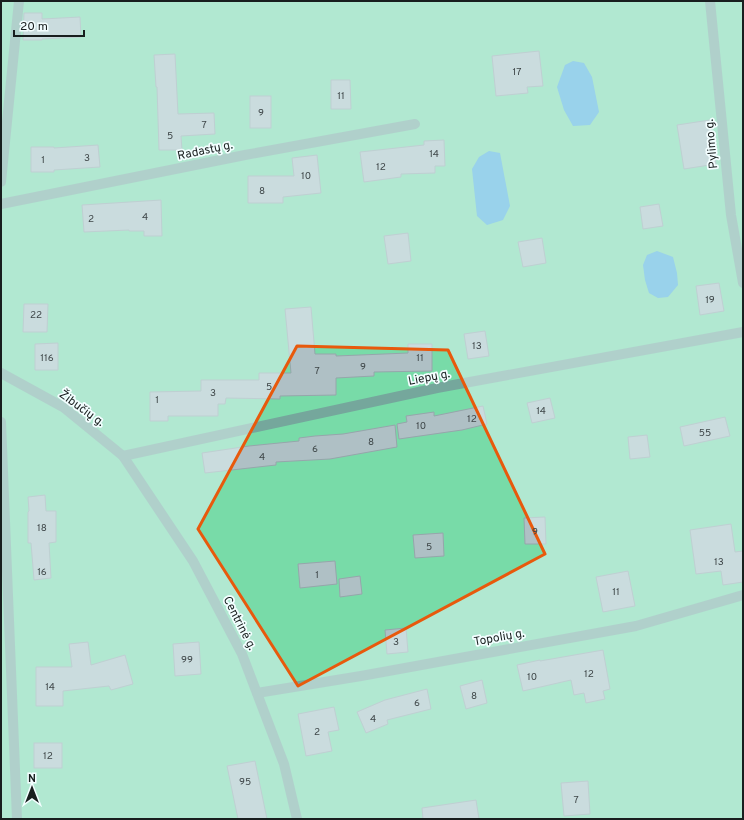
<svg xmlns="http://www.w3.org/2000/svg" width="744" height="820" viewBox="0 0 744 820" font-family="Overpass,sans-serif">
<style>
.green{fill:#78dba8}
.water{fill:#43aae2}
.building{fill:#afc0c5;stroke:#96a6ab}
.lines{fill:none;stroke-linecap:round;stroke-linejoin:round}
.minor{stroke:#75a79c;stroke-width:10}
.marked{fill:none;stroke:#e8590c;stroke-width:3;stroke-linejoin:round}
.labels{text-anchor:middle;stroke-width:3.5;stroke-linejoin:round;paint-order:stroke}
.number-label{font-size:10px;fill:#3e4648}
.street-label{font-size:12px;fill:#181e1e;stroke:#f3feff}
</style>
<rect width="100%" height="100%" fill="#e0f3f3"/>
<rect class="green" x="1" y="1" width="742" height="818"/>
<g class="water">
<path d="M573,61L584,63L592,77L599,112L590,125L573,126L564,110L557,87L565,65Z"/>
<path d="M489,151L500,153L510,206L503,220L487,225L477,216L472,169L479,157Z"/>
<path d="M657,251L673,257L677,273L678,285L668,297L658,298L649,293L645,280L643,265L647,255Z"/>
</g>
<g class="building">
<path d="M24,13H42V19L80,17L81,37L42,39V40H23Z"/>
<path d="M539,51L543,86L527,87L528,93L496,96L492,56Z"/>
<path d="M175,54L178,114L214,113L215,134L181,136L182,150H159L157,87H156L154,55Z"/>
<path d="M331,80H350L351,109H331Z"/>
<rect x="250" y="96" width="21" height="32"/>
<path d="M710,120L716,164L684,169L677,125Z"/>
<path d="M444,140L445,166H435V173L401,174V177L364,182L360,152L424,145V141Z"/>
<path d="M98,145L100,167L54,170V172H31V147H54V148Z"/>
<path d="M317,155L321,193L283,197V203H248V176H294L292,158Z"/>
<path d="M161,200L162,236H144V231H129V230L84,232L82,205Z"/>
<path d="M659,204L663,226L643,229L640,207Z"/>
<path d="M408,233L411,261L388,264L384,236Z"/>
<path d="M542,238L546,263L523,267L518,242Z"/>
<path d="M719,283L724,311L700,315L696,286Z"/>
<path d="M24,304H48L47,332H23Z"/>
<path d="M311,307L315,354H336V356L408,353V344H432V371L374,372V376L336,378V395L280,396V399L226,398L225,404H218V416H168V421H150V392L201,391V380H259V373H291L285,309Z"/>
<path d="M485,331L489,356L468,359L464,334Z"/>
<path d="M58,343V370H35V344Z"/>
<path d="M550,398L555,418L532,423L527,403Z"/>
<path d="M483,406L487,424L462,430L399,439L397,424L407,422L406,416L434,412V416Z"/>
<path d="M725,417L730,436L684,446L680,427Z"/>
<path d="M395,425L397,447L330,459L276,462V465L205,473L202,453L249,446L299,441V438L315,436L343,434Z"/>
<path d="M647,435L650,457L630,459L628,437Z"/>
<path d="M45,495L46,511H56V542L49,543L51,578L34,580L31,543H28V512L29,511L28,497Z"/>
<path d="M545,517L546,544H525L524,518Z"/>
<path d="M731,524L735,552L743,551V582L723,585L721,571L696,574L690,530Z"/>
<path d="M443,533L444,556L415,558L413,535Z"/>
<path d="M335,561L337,584L300,588L298,564Z"/>
<path d="M628,571L635,606L603,612L596,577Z"/>
<path d="M360,576L362,594L340,597L339,579Z"/>
<path d="M406,628L408,652L387,654L385,630Z"/>
<path d="M88,642L91,665L125,655L133,684L111,690L109,686L63,691V706H36V667H72L69,644Z"/>
<path d="M199,642L201,674L175,676L173,644Z"/>
<path d="M603,650L610,689L603,691L605,699L586,703L584,693L574,695L571,680L523,691L517,665L540,660V661Z"/>
<path d="M482,680L487,703L466,709L460,686Z"/>
<path d="M427,689L431,709L387,720L388,724L366,733L357,712L385,700Z"/>
<path d="M334,707L339,730L328,732L332,751L306,756L298,714Z"/>
<rect x="34" y="743" width="28" height="25"/>
<path d="M255,761L267,819H238L227,766Z"/>
<path d="M588,781L590,814L564,816L561,783Z"/>
<path d="M476,800L479,819H423L422,808Z"/>
</g>
<g class="lines">
<g class="minor">
<path d="M710,1L731,215L743,283"/>
<path d="M1,182L19,1"/>
<path d="M1,204L245,155L415,124"/>
<path d="M1,373L63,407L123,456L193,561L242,654L284,764L297,819"/>
<path d="M1,422L17,819"/>
<path d="M123,456L437,388L743,332"/>
<path d="M257,693L361,676L636,626L743,595"/>
</g>
</g>
<path d="M0 0H744V820H0ZM297,346L448,350L545,554L298,686L198,529Z" fill="#e0f3f3" fill-opacity=".55" fill-rule="evenodd"/>
<path class="marked" d="M297,346L448,350L545,554L298,686L198,529Z"/>
<g class="labels">
<g class="number-label">
<text x="517" y="75">17</text>
<text x="341" y="99">11</text>
<text x="261" y="116">9</text>
<text x="204" y="128">7</text>
<text x="170" y="139">5</text>
<text x="434" y="157">14</text>
<text x="87" y="161">3</text>
<text x="43" y="163">1</text>
<text x="381" y="170">12</text>
<text x="306" y="179">10</text>
<text x="262" y="194">8</text>
<text x="145" y="220">4</text>
<text x="91" y="222">2</text>
<text x="710" y="303">19</text>
<text x="36" y="318">22</text>
<text x="477" y="349">13</text>
<text x="47" y="361">116</text>
<text x="420" y="361">11</text>
<text x="363" y="370">9</text>
<text x="317" y="374">7</text>
<text x="269" y="390">5</text>
<text x="213" y="396">3</text>
<text x="157" y="403">1</text>
<text x="541" y="414">14</text>
<text x="472" y="422">12</text>
<text x="421" y="429">10</text>
<text x="705" y="436">55</text>
<text x="371" y="445">8</text>
<text x="315" y="452">6</text>
<text x="262" y="460">4</text>
<text x="42" y="531">18</text>
<text x="535" y="535">9</text>
<text x="429" y="550">5</text>
<text x="719" y="565">13</text>
<text x="42" y="575">16</text>
<text x="317" y="578">1</text>
<text x="616" y="595">11</text>
<text x="396" y="645">3</text>
<text x="187" y="663">99</text>
<text x="589" y="677">12</text>
<text x="532" y="680">10</text>
<text x="50" y="690">14</text>
<text x="474" y="699">8</text>
<text x="417" y="706">6</text>
<text x="373" y="722">4</text>
<text x="317" y="735">2</text>
<text x="48" y="759">12</text>
<text x="245" y="785">95</text>
<text x="576" y="803">7</text>
</g>
<g class="street-label">
<text transform="translate(711 144) rotate(-95)" y="4">Pylimo g.</text>
<text transform="translate(205 150) rotate(-12)" y="4">Radastų g.</text>
<text transform="translate(429 377) rotate(-11)" y="4">Liepų g.</text>
<text transform="translate(82 408) rotate(36)" y="4">Žibučių g.</text>
<text transform="translate(240 623) rotate(63)" y="4">Centrinė g.</text>
<text transform="translate(499 637) rotate(-10)" y="4">Topolių g.</text>
</g>
</g>
<rect width="744" height="820" fill="none" stroke="#181e1e" stroke-width="4"/>
<g transform="translate(32 788)" stroke="#f3feff" stroke-width="3" paint-order="stroke">
<path d="M0-3L7 15L0 10L-7 15Z" fill="#181e1e"/>
<text y="-6" font-size="11" font-weight="bold" text-anchor="middle" fill="#181e1e">N</text>
</g>
<path d="M14 30v6h70v-6" fill="none" stroke="#181e1e" stroke-width="2"/>
<text x="20" y="30" font-size="12" fill="#181e1e" stroke="#f3feff" stroke-width="3" paint-order="stroke">20 m</text>
</svg>
